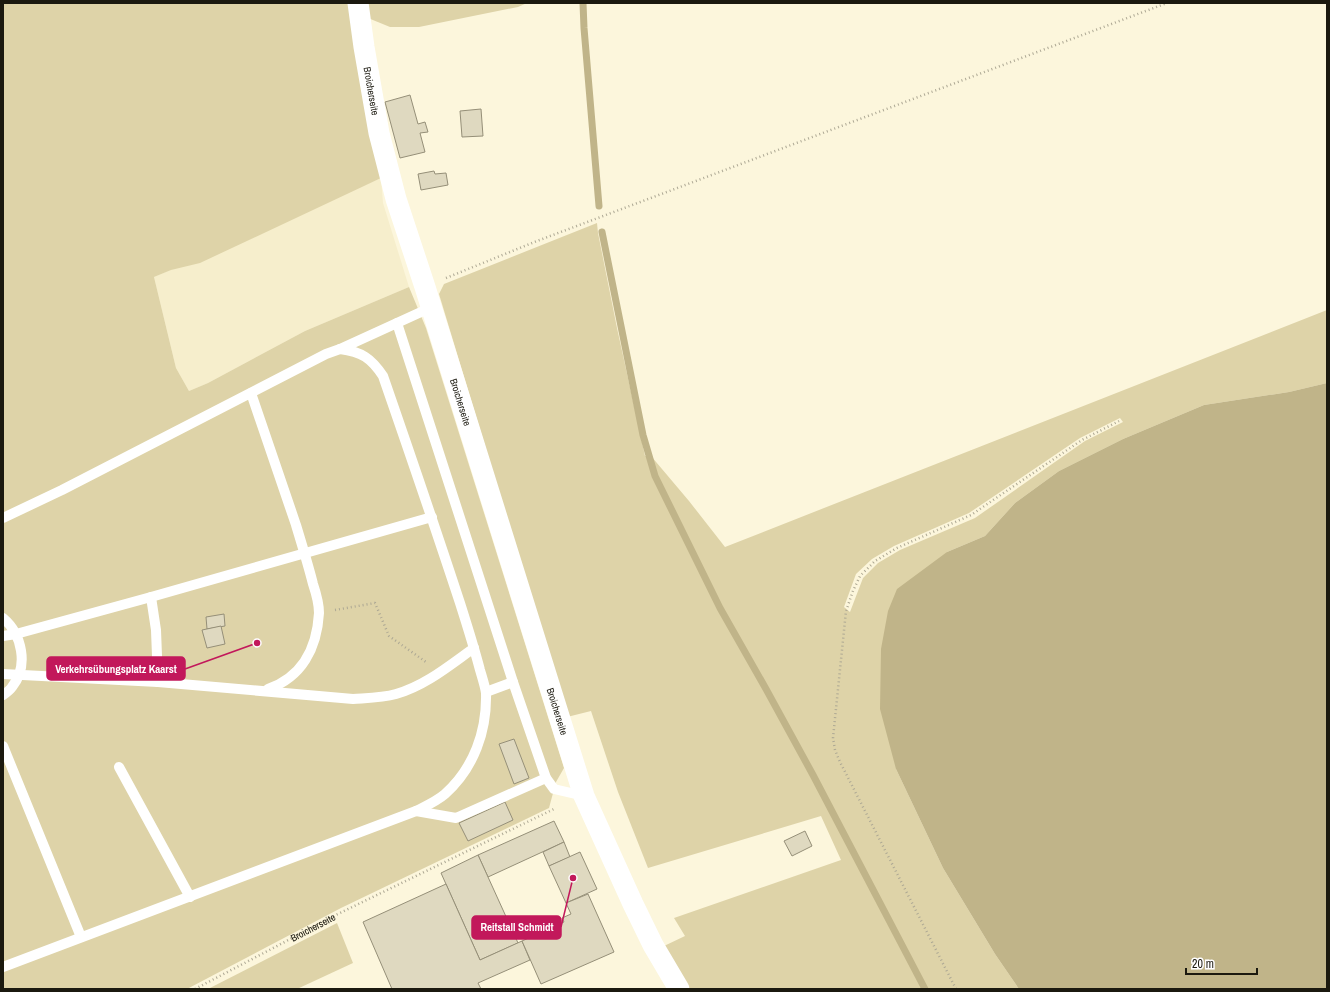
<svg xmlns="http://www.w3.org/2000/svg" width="1330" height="992" viewBox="0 0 1330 992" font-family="'Archivo Narrow',sans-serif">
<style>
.built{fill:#f6eecc}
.green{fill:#ded3a8;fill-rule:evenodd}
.water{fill:#c0b489}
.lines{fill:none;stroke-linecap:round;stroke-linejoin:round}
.stream{stroke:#c0b489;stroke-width:7}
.building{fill:#dfd9c0;stroke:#958f78}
.path{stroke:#ada894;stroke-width:2.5;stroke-dasharray:1 3;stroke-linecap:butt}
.service{stroke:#fff;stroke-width:10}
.minor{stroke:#fff;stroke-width:21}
.labels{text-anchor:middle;stroke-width:4;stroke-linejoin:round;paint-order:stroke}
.street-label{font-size:10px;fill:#1b190f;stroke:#fff}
.leader{fill:none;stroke:#c2185b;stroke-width:1.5}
.callout-dot{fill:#c2185b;stroke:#fff;stroke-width:1.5}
.callout{fill:#c2185b;stroke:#c2185b;stroke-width:1.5}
.callout-label{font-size:11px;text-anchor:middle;font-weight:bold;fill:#fff}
</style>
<rect width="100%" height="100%" fill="#fcf6dc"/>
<path class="built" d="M381,178L383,203L409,287L305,331L208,383L189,391L176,368L154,277Z"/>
<g class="green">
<path d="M3,3H351L381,178L200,263L171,270L154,277L176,368L189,391L208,383L305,331L409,287L426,328L564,768L556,782L549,808L341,908L187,989H3Z"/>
<path d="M366,3H527L518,7L419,27H390L368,18Z"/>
<path d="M597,223L598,233L617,328L645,456H651L689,501L725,547L1327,310V383L1289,392L1204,405L1123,439L1059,471L1015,503L985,536L947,552L896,769L943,868L995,954L1019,989H689L664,946L685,936L674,918L841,860L821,816L648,868L618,792L591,711L567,717L439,294L444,284ZM1120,418L1123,422L1085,441L975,518L900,550L878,563L863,578L850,612L844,607L856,574L872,559L894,546L969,513L1080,438Z"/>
<path d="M337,923L353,963L297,989H208Z"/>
</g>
<path class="water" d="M1327,383V989H1019L995,954L943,868L896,769L880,709L881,649L888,611L897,589L947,552L985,536L1015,503L1059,471L1123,439L1204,405L1289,392Z"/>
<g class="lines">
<g class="stream">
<path d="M583,3L584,28L599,206"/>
<path d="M602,232L643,435L655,476L720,608L766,689L813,775L925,989"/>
</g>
</g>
<g class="building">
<path d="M410,95L418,124L425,122L428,132L420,133L425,152L400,158L385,102Z"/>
<path d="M481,109L483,136L462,137L460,111Z"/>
<path d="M434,171L435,174L446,173L448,185L421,190L418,174Z"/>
<path d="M224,614L225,626L207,629L206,617Z"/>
<path d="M221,626L225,644L207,648L202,630Z"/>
<path d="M514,739L529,778L514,784L499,744Z"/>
<path d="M505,802L513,820L468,841L459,823Z"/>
<path d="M554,821L564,842L488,877L478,855Z"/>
<path d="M805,831L812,846L792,856L784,841Z"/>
<path d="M564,842L570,857L549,866L543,852Z"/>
<path d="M580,852L597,889L566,903L549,866Z"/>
<path d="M478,855L518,943L480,960L441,873Z"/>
<path d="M446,884L480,960L522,941L530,960L478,983L481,989H392L363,922Z"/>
<path d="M588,894L614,952L541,984L522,941L564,922L562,918L571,914L566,903Z"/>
</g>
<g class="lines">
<g class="path">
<path d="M446,278L537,241L1167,3"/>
<path d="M335,610L375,603L389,636L426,662"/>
<path id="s1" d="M195,989L338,914L556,808"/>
<path d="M956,989L840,762L835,750L833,738L846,611L853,591L860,576L875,561L897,548L971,515L1082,440L1119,421"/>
</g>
<g class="service">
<path d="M397,323L513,682L546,778L554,789L584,796"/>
<path d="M251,393C266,437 281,481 296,525C302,545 308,564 313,584C316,593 319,604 319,613C317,648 302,677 268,689"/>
<path d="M3,518L62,490L326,354L340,349L432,307"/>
<path d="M151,597L156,630L158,682"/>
<path d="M3,618C22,634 29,666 12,687C10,690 6,693 3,695"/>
<path d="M3,636L16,634L151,597L432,517"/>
<path d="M3,674L158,682L353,699C367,698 382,698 396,694C425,686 450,665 474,648"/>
<path d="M486,692L513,682"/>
<path d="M3,746L81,937"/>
<path d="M119,767L190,897"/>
<path d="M416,811L456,818L546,778"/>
<path d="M3,967L416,811C426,806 437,801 445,794C474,768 487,731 486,693C485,686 482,677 480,670C474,647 467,625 460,603C435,527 409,451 383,376C371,358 362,352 340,349"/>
</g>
<path class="minor" id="s2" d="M358,3L364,47L379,133L396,199L425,287L584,796L633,904L653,945L679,989"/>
</g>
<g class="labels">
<g class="street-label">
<text dy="4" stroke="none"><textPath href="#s2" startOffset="89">Broicherseite</textPath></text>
<text dy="4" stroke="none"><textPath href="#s2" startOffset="413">Broicherseite</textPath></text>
<text dy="4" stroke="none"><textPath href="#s2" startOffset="737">Broicherseite</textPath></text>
<text dy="4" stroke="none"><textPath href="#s1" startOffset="133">Broicherseite</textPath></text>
</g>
</g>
<path class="leader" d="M257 643L185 669M573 878L561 927"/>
<g class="callout-dot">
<circle cx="257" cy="643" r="4"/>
<circle cx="573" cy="878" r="4"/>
</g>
<g class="callout">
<rect x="47" y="657" width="138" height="23" rx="4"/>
<rect x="472" y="916" width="89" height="23" rx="4"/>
</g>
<g class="callout-label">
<text x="116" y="673">Verkehrsübungsplatz Kaarst</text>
<text x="517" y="931">Reitstall Schmidt</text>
</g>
<rect width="1330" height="992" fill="none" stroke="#1b190f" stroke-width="8"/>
<path d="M1186 968v6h71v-6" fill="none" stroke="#1b190f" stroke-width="2"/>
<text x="1192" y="968" font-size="12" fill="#1b190f" stroke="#ffffff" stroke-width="3" paint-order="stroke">20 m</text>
</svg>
